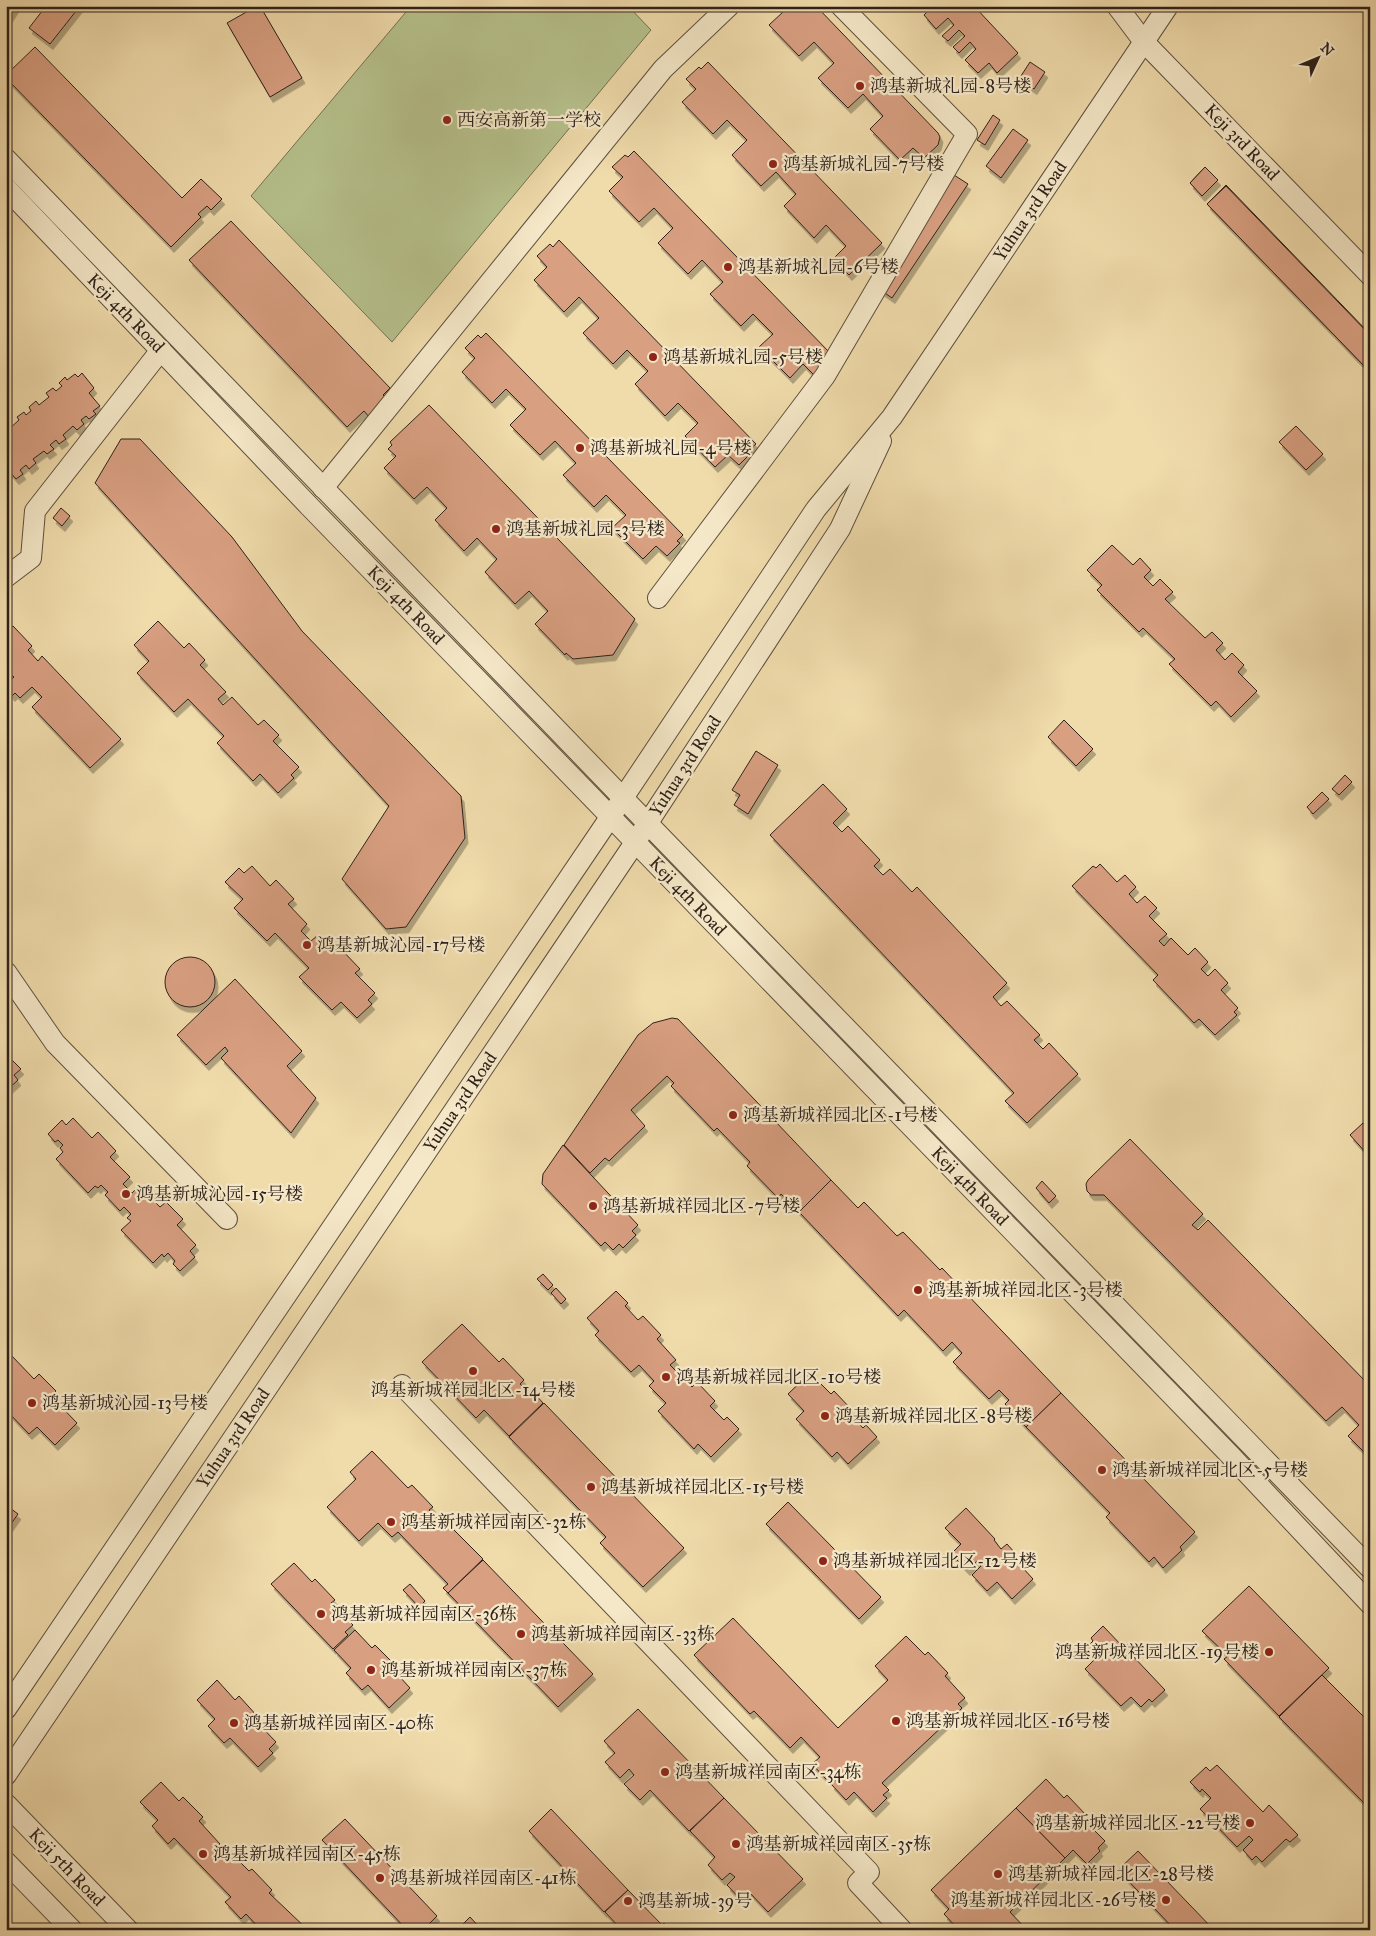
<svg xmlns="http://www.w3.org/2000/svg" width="1376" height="1936" viewBox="0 0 1376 1936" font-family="'IM FELL Great Primer','Noto Serif SC',serif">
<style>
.green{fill:#b6c18c;stroke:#727154}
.building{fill:#d89f81;stroke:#2e211b;filter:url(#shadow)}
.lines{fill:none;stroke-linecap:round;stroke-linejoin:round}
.minor-casing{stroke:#5e503f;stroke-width:22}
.minor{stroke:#f5e8c8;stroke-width:20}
.poi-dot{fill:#8f2418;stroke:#f5e8c8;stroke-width:2}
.labels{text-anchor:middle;stroke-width:4.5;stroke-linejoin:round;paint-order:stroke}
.poi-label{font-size:18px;fill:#2e211b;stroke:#f5e8c8;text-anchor:start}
.street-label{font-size:18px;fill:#2e211b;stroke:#f5e8c8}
</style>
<defs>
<filter id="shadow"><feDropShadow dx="3" dy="5.5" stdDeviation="0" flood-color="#0004"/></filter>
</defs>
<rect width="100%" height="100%" fill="#f0dbab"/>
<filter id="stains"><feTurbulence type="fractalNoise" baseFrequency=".004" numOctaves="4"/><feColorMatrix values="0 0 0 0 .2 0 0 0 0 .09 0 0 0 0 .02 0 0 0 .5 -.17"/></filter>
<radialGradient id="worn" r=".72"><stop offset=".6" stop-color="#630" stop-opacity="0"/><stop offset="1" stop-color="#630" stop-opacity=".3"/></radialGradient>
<path class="green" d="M411,6H628L651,30L392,342L251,196Z"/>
<g class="building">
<path d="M6,6H16L6,22Z"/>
<path d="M46,6H80L50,44L29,28Z"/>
<path d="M257,6H260L302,78L270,97L227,23Z"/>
<path d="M777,6H816L938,133L940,137L938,145L924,158L913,148L900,160L870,129L883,116L863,94L848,108L818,78L834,63L814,42L799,56L769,25L783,12Z"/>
<path d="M933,6H974L1018,53L997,73L989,63L978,73L965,60L976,49L970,42L959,53L953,47L965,36L959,30L948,41L942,36L954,25L948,18L936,29L924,15Z"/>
<path d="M35,47L182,198L201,179L222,199L211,210L207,206L198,214L201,217L171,247L6,78V75Z"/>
<path d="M708,62L882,243L849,275L833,259L846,246L826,225L814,238L784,206L796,194L776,172L761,186L732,155L747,140L727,120L713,134L682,102L696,89L686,79L699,67L701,69Z"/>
<path d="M1030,62L1045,72L1034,89L1019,79Z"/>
<path d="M993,115L1000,120L985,145L977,140Z"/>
<path d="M1013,129L1028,140L1001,178L986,166Z"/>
<path d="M634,151L831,354L814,375L803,364L790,378L759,347L773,334L753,314L741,326L710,294L723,282L702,260L688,274L658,243L673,228L654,208L639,222L609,191L623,177L612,167L625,155L628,157Z"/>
<path d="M1205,167L1218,180L1202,195L1190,183Z"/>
<path d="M1205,167L1218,180L1202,196L1190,183Z"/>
<path d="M954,175L968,184L892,298L879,289Z"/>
<path d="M1226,185L1370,334V372L1207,204Z"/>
<path d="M1226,186L1370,335V372L1207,204Z"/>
<path d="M231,221L390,388L383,395L389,401L370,418L364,411L347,427L189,260Z"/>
<path d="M559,240L756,444L749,450L752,452L739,465L728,455L715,467L685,436L698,423L678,403L665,416L635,384L648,371L627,350L613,364L583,333L599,318L579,297L564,312L534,280L547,267L537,256L550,244L553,247Z"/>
<path d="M486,333L683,535L677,541L680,543L667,556L656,546L643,559L612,528L626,515L606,495L594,507L563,475L576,463L555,441L540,455L510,425L526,409L506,389L492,403L462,372L475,358L465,348L478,335L481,338Z"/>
<path d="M82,373L94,388L89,393L100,406L93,411L96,414L89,419L86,416L81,420L84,424L77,430L73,426L63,435L66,439L59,444L56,440L50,445L54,449L47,454L44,451L33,459L36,463L29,469L26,465L20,470L23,474L16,479L10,472L6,476V428L9,429L19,420L17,417L24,412L26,415L31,411L29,407L36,401L39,405L49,397L46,393L53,388L56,391L62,386L59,383L65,377L67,380L75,374L78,377Z"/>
<path d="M429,405L635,619L613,655L573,659L566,653L565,655L535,624L548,611L529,591L515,604L485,572L497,559L477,538L464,551L435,520L447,508L427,487L414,499L384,468L396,456L388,449L392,445L390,442Z"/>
<path d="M1296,426L1323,454L1306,470L1279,442Z"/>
<path d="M121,439H140L232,537L302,631L461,796L465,838L406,927L386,929L342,879L389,806L95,483Z"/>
<path d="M61,508L70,516L62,526L53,518Z"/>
<path d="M1112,545L1133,565L1140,558L1151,570L1144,577L1153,586L1160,579L1173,592L1165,599L1205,638L1212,632L1223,643L1216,650L1225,660L1232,653L1244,665L1238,672L1257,691L1231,717L1216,701L1211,706L1169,664L1175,659L1143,628L1139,632L1097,590L1102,585L1087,570Z"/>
<path d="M158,621L184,648L189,643L205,660L200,665L226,692L218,699L223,705L232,697L258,725L264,720L279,735L273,741L299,767L291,775L294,778L278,793L260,774L253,781L217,743L224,736L188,699L174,712L137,673L149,661L134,645Z"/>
<path d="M13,626L32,646L28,650L38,661L42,656L121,739L90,768L32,707L42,697L32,687L20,698L15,693L12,696L6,689V684L14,677L10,674L6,677V632Z"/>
<path d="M1064,720L1093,749L1076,766L1048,737Z"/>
<path d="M756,751L778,765L748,814L734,805L740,795L732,790Z"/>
<path d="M1345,775L1352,782L1339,795L1332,789Z"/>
<path d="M823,784L847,809L833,823L842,832L848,826L880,860L874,866L883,875L890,869L912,892L917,887L1007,983L993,997L1001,1006L1007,1001L1040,1035L1034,1040L1043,1049L1049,1043L1078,1074L1027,1123L1005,1101L1014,1093L770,835Z"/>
<path d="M1322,792L1329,799L1313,814L1307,807Z"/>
<path d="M1100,864L1117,882L1125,875L1136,887L1129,894L1137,903L1145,896L1157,908L1149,916L1167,934L1159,941L1164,946L1171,938L1188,955L1195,948L1208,962L1201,969L1208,976L1215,969L1228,983L1221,990L1238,1008L1234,1012L1237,1015L1215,1035L1199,1019L1194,1023L1153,980L1158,975L1072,886L1093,866L1096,868Z"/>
<path d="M252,866L270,886L276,880L294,899L288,904L307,924L301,931L311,941L318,935L336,954L341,949L360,969L355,973L375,993L368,1000L372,1004L357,1018L341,1002L332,1010L299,977L309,968L275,933L267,941L234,908L243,899L225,882L239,868L244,873Z"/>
<circle cx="190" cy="982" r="25"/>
<path d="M235,979L302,1051L287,1066L316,1098L291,1133L221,1058L228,1051L225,1047L206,1065L177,1035Z"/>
<path d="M672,1018L678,1019L831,1180L799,1212L781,1194L778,1198L747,1166L750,1162L717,1128L714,1131L671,1086L674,1083L667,1076L631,1110L645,1126L609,1161L605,1158L590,1173L564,1145L638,1035L653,1023Z"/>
<path d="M6,1054L21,1069L14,1075L18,1080L6,1091Z"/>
<path d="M73,1118L92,1138L98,1132L116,1151L110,1157L130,1177L123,1184L132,1193L139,1186L160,1207L166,1202L183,1219L177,1225L196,1245L190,1251L195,1257L180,1271L173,1264L175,1261L168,1253L164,1257L162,1254L153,1263L121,1230L131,1221L127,1218L131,1214L124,1207L120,1211L105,1195L108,1192L101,1185L98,1188L95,1186L88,1193L56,1159L63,1152L60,1148L63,1145L58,1140L55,1142L48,1134L62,1120L66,1125Z"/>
<path d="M1363,1123L1370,1130V1152L1367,1154L1350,1135Z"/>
<path d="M1130,1139L1203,1214L1192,1225L1198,1230L1208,1220L1370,1386V1458L1348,1436L1359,1425L1342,1407L1326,1421L1104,1195H1091L1087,1191L1086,1184L1088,1180Z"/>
<path d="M563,1145L638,1225L632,1231L636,1235L623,1248L619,1244L613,1250L605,1242L601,1246L542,1184L543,1174Z"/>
<path d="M831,1180L858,1208L864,1202L897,1236L903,1232L940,1270L942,1268L1061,1393L1026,1427L1005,1404L1009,1400L999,1390L989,1399L953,1362L962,1353L952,1342L943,1351L904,1310L898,1316L799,1212Z"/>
<path d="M1042,1181L1056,1196L1049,1203L1036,1188Z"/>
<path d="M543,1274L553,1285L548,1290L537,1279Z"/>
<path d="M556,1288L566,1299L561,1304L551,1293Z"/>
<path d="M616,1291L628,1303L625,1306L638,1320L643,1316L661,1335L657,1339L676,1360L670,1365L692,1387L697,1382L715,1401L710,1406L724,1420L727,1417L739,1429L711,1457L698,1444L694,1449L658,1411L666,1403L649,1386L654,1381L639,1365L631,1372L595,1335L599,1331L587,1318Z"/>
<path d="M462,1324L499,1362L503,1358L524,1380L520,1384L533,1397L535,1394L543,1403L509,1436L484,1410L476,1418L422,1362Z"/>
<path d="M11,1355L34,1379L39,1374L56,1391L51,1396L77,1423L55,1445L37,1427L29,1434L6,1410V1360Z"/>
<path d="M810,1373L831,1394L834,1391L852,1410L849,1413L863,1428L866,1425L877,1437L848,1464L837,1452L832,1457L796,1419L804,1411L788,1394Z"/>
<path d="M1061,1393L1195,1532L1180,1547L1182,1550L1163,1568L1154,1557L1149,1562L1106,1517L1110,1513L1026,1427Z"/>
<path d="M544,1403L684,1548L643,1587L600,1543L606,1537L509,1437Z"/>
<path d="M372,1451L408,1488L412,1485L433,1507L429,1510L442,1523L445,1521L483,1559L448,1593L443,1588L448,1584L398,1532L392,1537L378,1523L359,1541L327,1507L356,1479L350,1472Z"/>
<path d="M788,1502L881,1597L859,1619L766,1524Z"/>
<path d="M6,1505L18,1514L6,1531Z"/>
<path d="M966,1508L995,1539L994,1540L1001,1549L1007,1544L1015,1553L1012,1556L1033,1579L1012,1599L997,1582L987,1591L972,1575L981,1566L977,1561L967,1570L951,1554L961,1544L945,1528Z"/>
<path d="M483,1560L593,1674L558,1707L448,1593Z"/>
<path d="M294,1563L312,1582L315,1579L335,1600L331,1603L353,1625L345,1632L348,1635L333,1649L271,1584Z"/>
<path d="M410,1584L425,1601L419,1607L403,1590Z"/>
<path d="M1249,1586L1329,1668L1279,1716L1224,1659L1228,1656L1202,1631Z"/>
<path d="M733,1618L838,1728L888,1680L875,1666L906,1636L925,1655L928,1652L948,1673L945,1676L965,1698L958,1704L962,1708L882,1783L889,1790L883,1795L887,1798L873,1812L854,1792L846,1800L831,1784L839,1777L834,1772L826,1779L812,1764L820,1757L801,1737L790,1748L754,1711L750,1714L694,1655Z"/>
<path d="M1103,1626L1124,1648L1128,1644L1134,1651L1131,1654L1165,1690L1152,1702L1149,1699L1141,1707L1131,1697L1121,1706L1085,1669L1095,1659L1085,1649L1093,1641L1091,1638Z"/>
<path d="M355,1630L372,1648L375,1645L392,1662L389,1665L410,1688L389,1708L368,1685L362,1690L346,1673L351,1668L334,1650Z"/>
<path d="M1322,1675L1370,1723V1809L1279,1717Z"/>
<path d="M217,1680L235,1700L239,1696L258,1717L255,1720L276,1742L269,1749L273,1753L258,1767L230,1738L224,1743L208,1726L215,1719L197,1700Z"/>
<path d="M638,1709L724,1798L689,1831L650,1790L640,1800L624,1784L634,1775L629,1769L620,1778L605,1762L615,1753L604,1741Z"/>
<path d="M1217,1765L1263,1812L1269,1805L1298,1835L1290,1842L1286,1839L1262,1862L1256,1856L1252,1860L1243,1850L1253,1840L1249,1836L1237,1847L1200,1809L1211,1798L1202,1789L1200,1792L1190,1782L1206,1767L1210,1771Z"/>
<path d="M1046,1779L1064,1798L1067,1795L1087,1816L1084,1820L1105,1841L1098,1848L1100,1851L1087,1864L1073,1850L1065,1858L1016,1808Z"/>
<path d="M161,1782L179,1801L183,1797L203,1817L199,1821L220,1844L213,1851L219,1857L227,1849L249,1871L252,1869L272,1890L269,1893L308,1930H261L246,1914L241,1919L225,1902L231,1897L174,1838L168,1844L152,1826L158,1820L140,1802Z"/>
<path d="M724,1798L803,1879L768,1912L750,1893L742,1901L727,1885L735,1877L730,1873L722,1880L708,1865L715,1857L690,1831Z"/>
<path d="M1016,1808L1065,1858L1010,1912L1027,1930H967L964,1927L959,1930L944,1914L949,1909L931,1890Z"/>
<path d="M551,1809L628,1890L604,1912L529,1831Z"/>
<path d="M345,1819L437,1916L423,1930H407L322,1840Z"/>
<path d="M1138,1851L1214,1930H1175L1118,1870Z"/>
<path d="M628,1890L662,1925L664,1923L671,1930H626L622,1926L620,1928L605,1912Z"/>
<path d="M470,1917L482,1930H457Z"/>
</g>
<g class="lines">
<defs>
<g id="minor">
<path d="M1117,6L1144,42L1370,275"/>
<path d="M6,159L623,798L1370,1568"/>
<path d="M6,188L310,507L1231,1456L1370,1604"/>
<path d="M323,488L663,69L729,6"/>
<path d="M6,577L31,558L35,511L161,350"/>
<path d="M658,598L825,376L967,134L841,6"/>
<path d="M6,972L55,1043L227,1219"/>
<path d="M402,1385L869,1872L858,1883L902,1930"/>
<path d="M6,1709L611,816L816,509L892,417L1168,6"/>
<path d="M6,1775L636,841L840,529L881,441"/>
<path d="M6,1804L128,1930"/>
<path d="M6,1862L72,1930"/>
</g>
</defs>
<use href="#minor" class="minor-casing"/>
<use href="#minor" class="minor"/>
</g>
<g class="poi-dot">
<circle cx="860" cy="86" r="5"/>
<circle cx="447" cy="120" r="5"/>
<circle cx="773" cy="164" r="5"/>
<circle cx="728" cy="267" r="5"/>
<circle cx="653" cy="357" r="5"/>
<circle cx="580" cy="448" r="5"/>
<circle cx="496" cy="529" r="5"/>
<circle cx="307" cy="945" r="5"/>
<circle cx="733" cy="1115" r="5"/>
<circle cx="126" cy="1194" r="5"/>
<circle cx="593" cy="1206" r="5"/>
<circle cx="918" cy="1290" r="5"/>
<circle cx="473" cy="1371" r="5"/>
<circle cx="666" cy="1377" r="5"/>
<circle cx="32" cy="1403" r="5"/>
<circle cx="825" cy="1416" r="5"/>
<circle cx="1102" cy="1470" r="5"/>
<circle cx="591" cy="1487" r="5"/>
<circle cx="391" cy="1522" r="5"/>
<circle cx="823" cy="1561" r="5"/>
<circle cx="321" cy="1614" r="5"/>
<circle cx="521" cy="1634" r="5"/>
<circle cx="1269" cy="1652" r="5"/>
<circle cx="371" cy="1670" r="5"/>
<circle cx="896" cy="1721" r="5"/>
<circle cx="234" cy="1723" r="5"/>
<circle cx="665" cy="1772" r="5"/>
<circle cx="1250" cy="1823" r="5"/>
<circle cx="736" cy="1844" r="5"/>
<circle cx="203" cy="1854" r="5"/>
<circle cx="998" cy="1874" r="5"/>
<circle cx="380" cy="1878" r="5"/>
<circle cx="1166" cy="1900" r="5"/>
<circle cx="628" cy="1901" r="5"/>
</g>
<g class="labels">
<g class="poi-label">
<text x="870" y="92">鸿基新城礼园-8号楼</text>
<text x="457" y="126">西安高新第一学校</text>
<text x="783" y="170">鸿基新城礼园-7号楼</text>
<text x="738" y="273">鸿基新城礼园-6号楼</text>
<text x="663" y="363">鸿基新城礼园-5号楼</text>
<text x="590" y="454">鸿基新城礼园-4号楼</text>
<text x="506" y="535">鸿基新城礼园-3号楼</text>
<text x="317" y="951">鸿基新城沁园-17号楼</text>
<text x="743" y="1121">鸿基新城祥园北区-1号楼</text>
<text x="136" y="1200">鸿基新城沁园-15号楼</text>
<text x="603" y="1212">鸿基新城祥园北区-7号楼</text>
<text x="928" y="1296">鸿基新城祥园北区-3号楼</text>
<text x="676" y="1383">鸿基新城祥园北区-10号楼</text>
<text x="473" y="1396" text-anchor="middle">鸿基新城祥园北区-14号楼</text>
<text x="42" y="1409">鸿基新城沁园-13号楼</text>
<text x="835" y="1422">鸿基新城祥园北区-8号楼</text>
<text x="1112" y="1476">鸿基新城祥园北区-5号楼</text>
<text x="601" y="1493">鸿基新城祥园北区-15号楼</text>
<text x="401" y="1528">鸿基新城祥园南区-32栋</text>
<text x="833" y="1567">鸿基新城祥园北区-12号楼</text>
<text x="331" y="1620">鸿基新城祥园南区-36栋</text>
<text x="531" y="1640">鸿基新城祥园南区-33栋</text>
<text x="1259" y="1658" text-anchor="end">鸿基新城祥园北区-19号楼</text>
<text x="381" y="1676">鸿基新城祥园南区-37栋</text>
<text x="906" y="1727">鸿基新城祥园北区-16号楼</text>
<text x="244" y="1729">鸿基新城祥园南区-40栋</text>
<text x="675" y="1778">鸿基新城祥园南区-34栋</text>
<text x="1240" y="1829" text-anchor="end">鸿基新城祥园北区-22号楼</text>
<text x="746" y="1850">鸿基新城祥园南区-35栋</text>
<text x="213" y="1860">鸿基新城祥园南区-45栋</text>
<text x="1008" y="1880">鸿基新城祥园北区-28号楼</text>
<text x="390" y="1884">鸿基新城祥园南区-41栋</text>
<text x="1156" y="1906" text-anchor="end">鸿基新城祥园北区-26号楼</text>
<text x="638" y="1907">鸿基新城-39号</text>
</g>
<g class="street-label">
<text transform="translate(1242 142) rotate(46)" y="6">Keji 3rd Road</text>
<text transform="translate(1030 211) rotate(-56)" y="6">Yuhua 3rd Road</text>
<text transform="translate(126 313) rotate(46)" y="6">Keji 4th Road</text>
<text transform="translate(406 605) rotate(46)" y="6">Keji 4th Road</text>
<text transform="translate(685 766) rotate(-57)" y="6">Yuhua 3rd Road</text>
<text transform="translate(688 896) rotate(46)" y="6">Keji 4th Road</text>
<text transform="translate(460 1102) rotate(-56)" y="6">Yuhua 3rd Road</text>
<text transform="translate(970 1186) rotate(46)" y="6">Keji 4th Road</text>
<text transform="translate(233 1438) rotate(-56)" y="6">Yuhua 3rd Road</text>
<text transform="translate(67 1867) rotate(46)" y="6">Keji 5th Road</text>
</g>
</g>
<rect width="1376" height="1936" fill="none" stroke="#f0dbab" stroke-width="25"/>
<rect x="8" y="8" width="1361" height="1921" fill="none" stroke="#2e211b" stroke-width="2.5"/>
<rect x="12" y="12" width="1351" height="1911" fill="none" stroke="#2e211b"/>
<g transform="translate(1318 58) rotate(46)" stroke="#f5e8c8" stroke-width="4" paint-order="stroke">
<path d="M0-4L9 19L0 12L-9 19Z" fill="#2e211b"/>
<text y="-8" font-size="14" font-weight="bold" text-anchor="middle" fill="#2e211b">N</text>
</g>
<rect width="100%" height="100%" filter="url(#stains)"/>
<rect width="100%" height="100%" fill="url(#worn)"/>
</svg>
